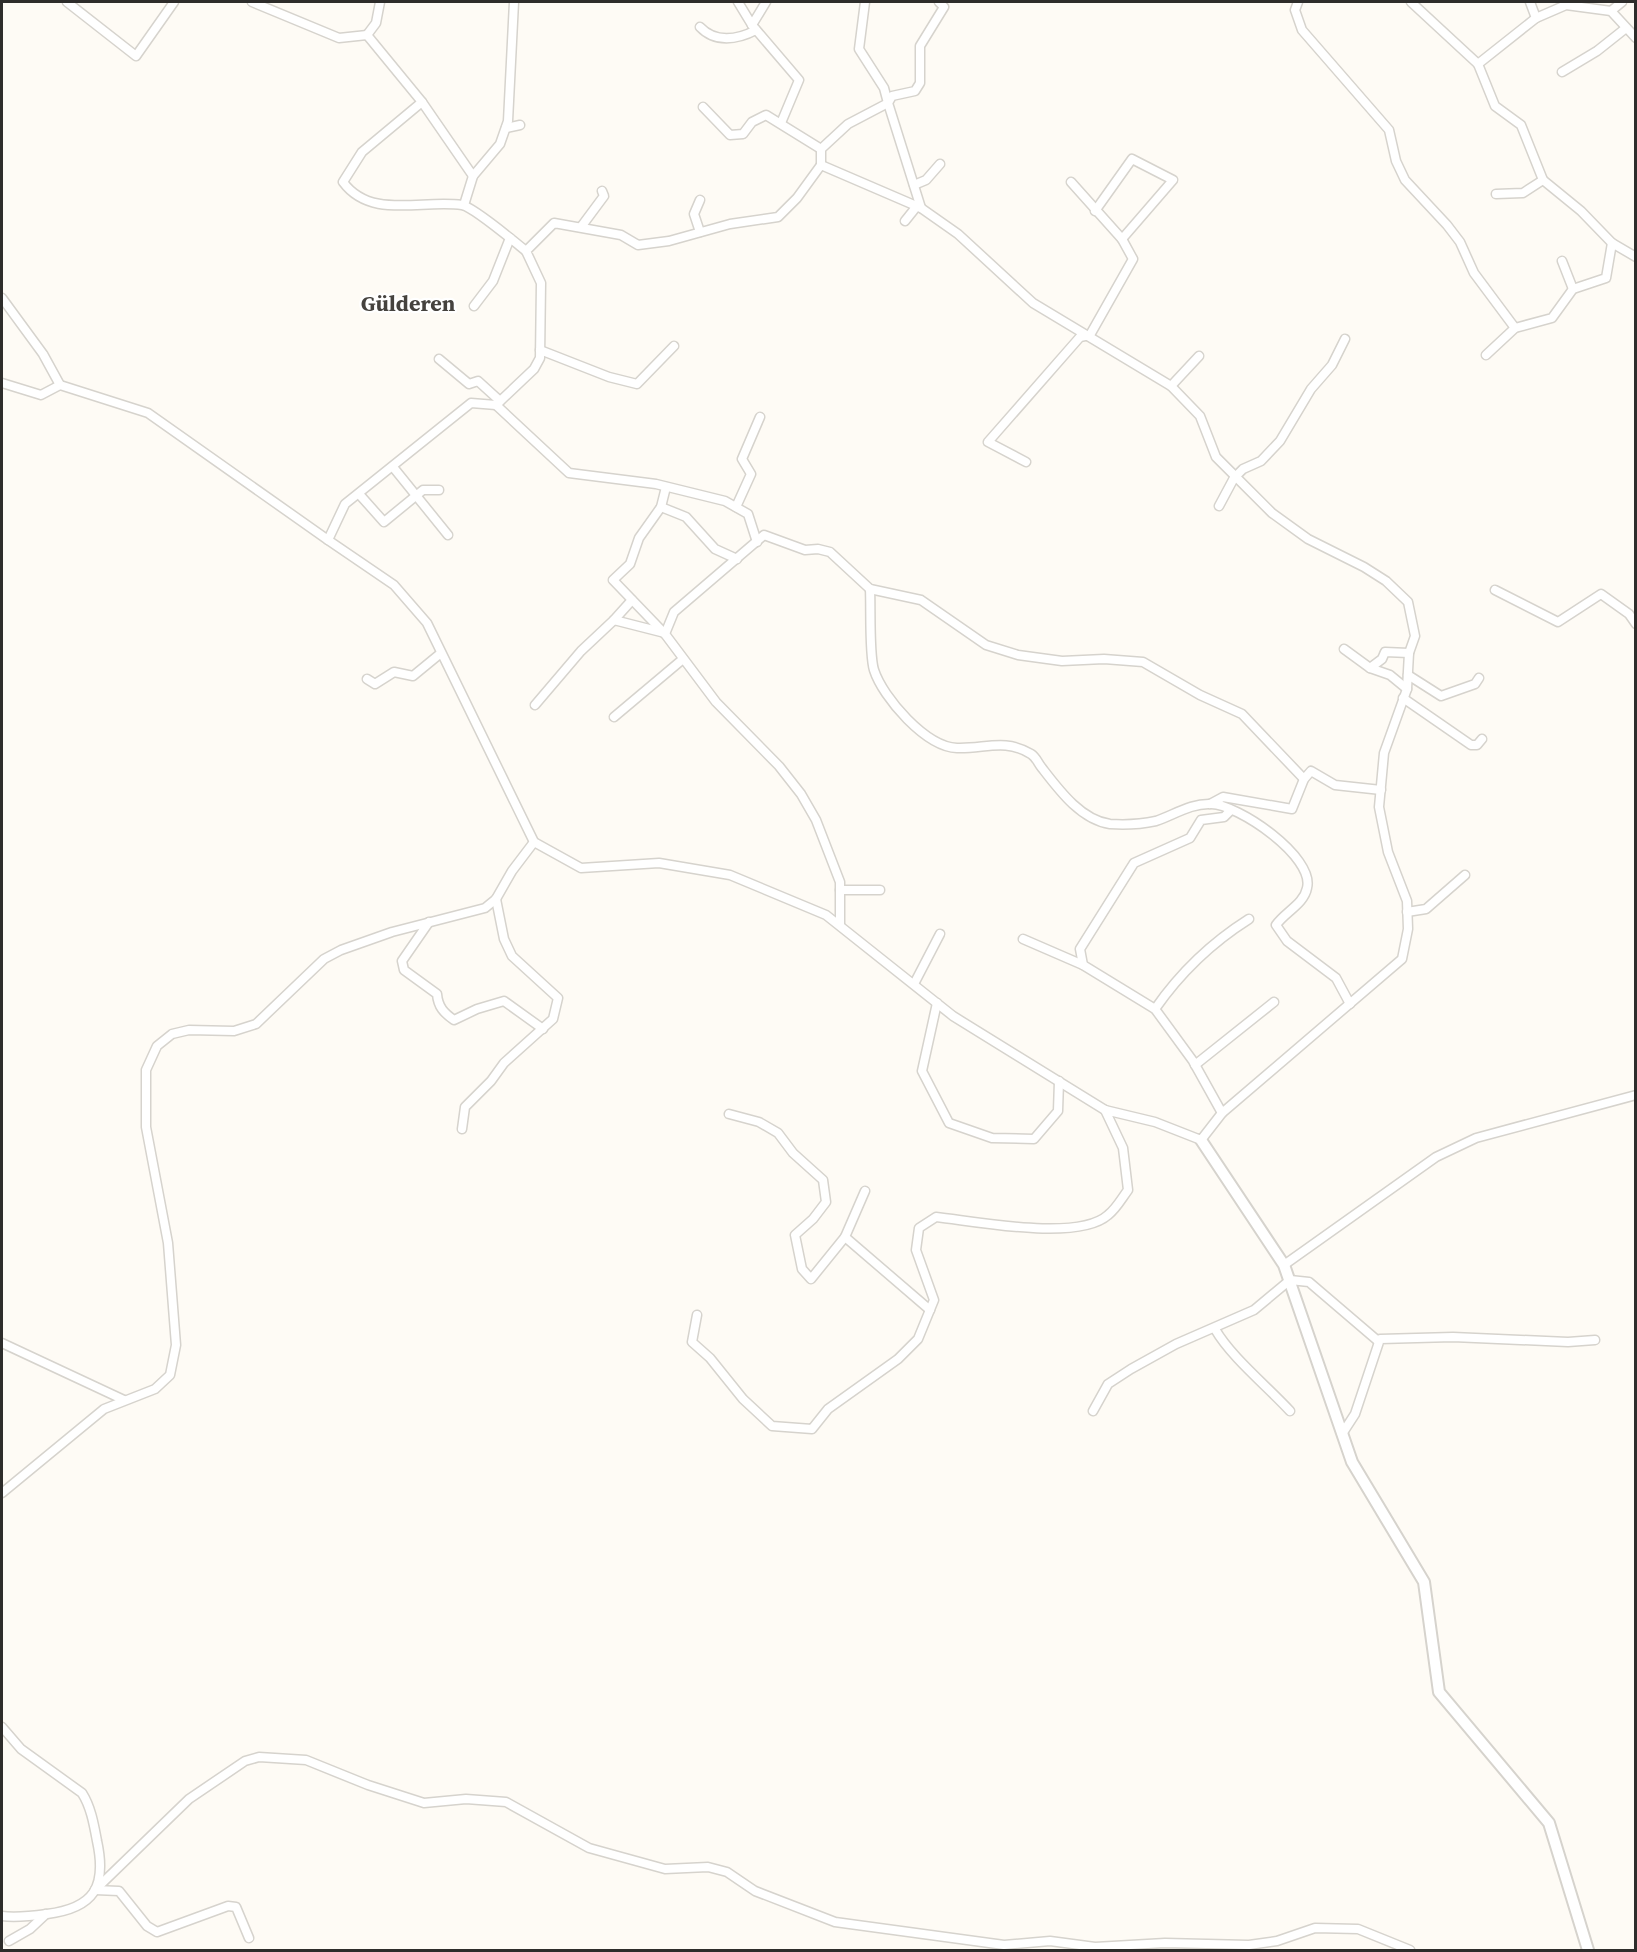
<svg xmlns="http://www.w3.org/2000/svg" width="1637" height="1952" viewBox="0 0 1637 1952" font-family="'Source Serif 4',serif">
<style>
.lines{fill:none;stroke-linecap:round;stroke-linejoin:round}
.minor-casing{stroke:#d6d3cd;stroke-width:11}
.tertiary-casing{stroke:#d6d3cd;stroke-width:14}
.minor{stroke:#fff;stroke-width:8}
.tertiary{stroke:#fff;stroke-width:10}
.labels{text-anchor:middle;stroke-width:4.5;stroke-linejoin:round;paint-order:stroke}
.quarter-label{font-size:22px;font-weight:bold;fill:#45423e;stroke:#fff}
</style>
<rect width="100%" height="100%" fill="#fefbf5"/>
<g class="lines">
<defs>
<g id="minor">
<path d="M67,2L136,56L174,2"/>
<path d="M252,2L339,38L367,35"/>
<path d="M380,2L376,23L367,35L422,102L473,176"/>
<path d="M738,2L752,25L799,80L781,123"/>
<path d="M1298,2L1295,10L1302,30L1389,130L1396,161L1405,180L1447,225L1460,242L1474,273L1515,328"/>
<path d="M1411,2L1478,64"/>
<path d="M1530,2L1536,18L1566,5L1611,11L1636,38"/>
<path d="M1611,11L1622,2"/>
<path d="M1536,18L1478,64L1495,106L1521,125L1543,180L1581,211L1612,243L1636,257"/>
<path d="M752,25L766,2"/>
<path d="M700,27C715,43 737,40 756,30"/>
<path d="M1562,72L1597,51L1626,28"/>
<path d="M422,102L362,152L343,182C371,220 422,199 462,205C473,207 515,242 526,251"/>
<path d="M703,107L730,135L743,134L752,122L766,115L821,149"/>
<path d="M506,128L520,125"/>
<path d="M821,165L921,208L958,234L1033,303L1171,386L1200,416L1216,457L1272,513L1308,539L1364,567L1386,581L1408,602L1415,636L1409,653L1407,689L1384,753L1379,807L1388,852L1407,901L1408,929L1402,959L1222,1113L1201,1140L1155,1122L1105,1110L953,1016L826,915L730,875L659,863L581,868L534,842L427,623L394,585L328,540L345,504L471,403L496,405L534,369L540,358L541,283L526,251L554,223L621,235L638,245L669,241L730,224L778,217L797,198Z"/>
<path d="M821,165V149L848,124L888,103L884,88L859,49L865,2"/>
<path d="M914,185L926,180L940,164"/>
<path d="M1496,194L1523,193L1543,180"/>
<path d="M700,200L694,214L700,232"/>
<path d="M464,205L473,176L500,144L508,121L514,2"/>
<path d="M921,208L888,103L892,96L915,91L920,83V46L944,7L939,2"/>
<path d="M1095,211L1132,159L1173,180L1122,239"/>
<path d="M905,221L917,206"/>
<path d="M581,227L604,196L602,191"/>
<path d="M1562,261L1573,289"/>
<path d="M2,298L43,354L60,385L148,413L328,540"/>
<path d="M474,306L493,281L510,238"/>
<path d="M540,350L609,377L637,384L674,346"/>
<path d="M1486,355L1515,328L1552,318L1573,289L1606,278L1612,243"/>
<path d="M439,359L469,384L478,381L500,401"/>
<path d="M2,383L41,395L60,385"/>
<path d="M1171,386L1199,356"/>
<path d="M496,405L569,473L656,484L725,501L748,514L757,542"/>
<path d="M1026,462L988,442L1080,337L1090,335L1133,259L1122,239L1071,182"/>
<path d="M393,467L448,535"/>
<path d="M359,494L384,522L423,490H439"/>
<path d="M1219,506L1234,478L1243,469L1261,461L1280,441L1311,389L1332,365L1345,339"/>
<path d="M661,507L686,517L715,549L737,559"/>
<path d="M736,507L751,474L742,459L760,417"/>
<path d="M870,589C871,608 869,654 874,670C883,698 926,747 957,748C985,749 1005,738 1031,754C1036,757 1038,763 1042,768C1059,790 1081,820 1110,824C1124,825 1142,824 1156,821C1174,815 1191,803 1211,804C1238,804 1315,857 1307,888C1304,904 1285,912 1276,925L1287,941L1336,978L1350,1004"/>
<path d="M1495,590L1558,622L1601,594L1629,614L1636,624"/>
<path d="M614,620L632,600"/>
<path d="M665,634L613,580L630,564L639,538L661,507L666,487"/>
<path d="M1344,649L1370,668L1390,675L1407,689"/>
<path d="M1370,668L1382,659L1385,652L1409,653"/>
<path d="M1408,675L1441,696L1475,684L1479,678"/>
<path d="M367,679L375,684L394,672L413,676L441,653"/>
<path d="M1403,698L1471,745H1477L1482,739"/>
<path d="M535,705L581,651L614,620L665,633"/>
<path d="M614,717L683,659"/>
<path d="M1210,804L1223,797L1292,809L1304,779L1311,771L1335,785L1381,790"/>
<path d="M840,890H880"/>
<path d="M1407,912L1426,909L1465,875"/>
<path d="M429,922L402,961L404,970L437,994C438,1007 444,1013 454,1020L477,1009L504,1001L543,1029"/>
<path d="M840,925V882L816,820L801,794L779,766L716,702L665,634L674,612L764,535L805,550L818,549L830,552L870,589L921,600L986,645L1018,655L1062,661L1104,659L1143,662L1200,695L1242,714L1304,779"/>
<path d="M1023,939L1083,965"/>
<path d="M914,984L940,934"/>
<path d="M937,1003L922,1071L949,1123L992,1138L1034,1139L1058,1111L1059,1081"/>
<path d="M1155,1009C1180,973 1211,943 1249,919"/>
<path d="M1195,1065L1274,1002"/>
<path d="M1222,1113L1193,1061L1155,1009L1083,965L1080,949L1134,863L1190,838L1201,820L1224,817L1231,810"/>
<path d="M729,1114L759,1122L778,1133L793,1153L823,1180L826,1202L813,1219L795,1235L802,1269L811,1279L845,1237"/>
<path d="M462,1129L465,1107L491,1081L504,1063L553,1019L558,998L512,956L504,939L496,899"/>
<path d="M865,1191L845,1237L930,1310"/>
<path d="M1284,1265L1436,1157L1476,1138L1636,1095"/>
<path d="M697,1315L692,1342L710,1358L743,1399L772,1426L812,1429L828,1409L898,1359L918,1339L934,1300L916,1250L919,1228L936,1217C974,1221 1078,1242 1108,1215C1116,1209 1122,1198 1128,1190L1123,1148L1105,1110"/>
<path d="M1215,1329C1231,1357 1267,1386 1290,1411"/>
<path d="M2,1343L124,1400"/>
<path d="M1093,1411L1108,1384L1131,1369L1176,1344L1254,1310L1290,1280L1309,1282L1378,1341"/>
<path d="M1342,1434L1355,1414L1380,1339L1453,1337L1568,1342L1595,1340"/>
<path d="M2,1493L104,1409L155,1389L170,1375L176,1345L168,1243L146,1127V1070L157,1046L172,1034L189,1030L234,1031L256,1024L324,959L341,950L392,932L485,908L496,899L512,871L534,842"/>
<path d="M2,1727L21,1749L82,1793C91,1807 94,1825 97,1841C107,1887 94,1908 47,1914C32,1916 17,1918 2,1916"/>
<path d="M95,1890L189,1799L245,1761L259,1757L306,1760L368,1785L424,1803L466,1799L506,1802L589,1848L665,1869L708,1867L727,1872L755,1891L835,1922L1004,1945L1050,1941L1095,1947L1165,1943L1249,1945L1277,1941L1315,1928L1358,1929L1410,1950"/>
<path d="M95,1890L119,1891L147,1926L157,1932L228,1906L236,1907L249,1938"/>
<path d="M9,1941L30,1929L46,1914"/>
</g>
<path id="tertiary" d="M1201,1140L1284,1265L1352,1462L1424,1582L1439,1692L1549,1823L1588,1950"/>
</defs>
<use href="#minor" class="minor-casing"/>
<use href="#tertiary" class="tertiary-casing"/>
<use href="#minor" class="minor"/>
<use href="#tertiary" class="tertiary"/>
</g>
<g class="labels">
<g class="quarter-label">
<text x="408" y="311">Gülderen</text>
</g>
</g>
<rect width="1637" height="1952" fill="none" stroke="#2e2d2b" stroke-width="6"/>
</svg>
